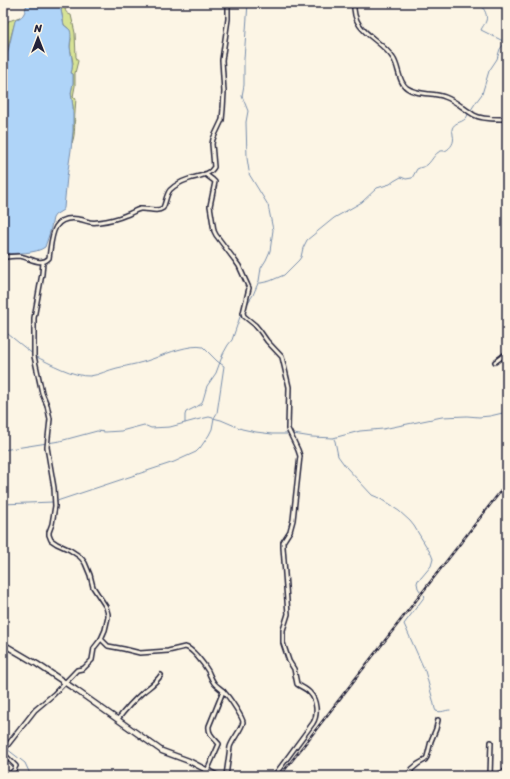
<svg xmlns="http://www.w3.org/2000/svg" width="510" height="779" viewBox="0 0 510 779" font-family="Sriracha,sans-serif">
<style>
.green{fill:#d6e295;stroke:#7c8268}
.water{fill:#afd4f8;stroke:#778dac}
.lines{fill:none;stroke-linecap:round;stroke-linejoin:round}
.stream{stroke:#778dac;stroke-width:1}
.minor-casing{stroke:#22223b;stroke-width:6}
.tertiary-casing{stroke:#22223b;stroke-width:7}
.minor{stroke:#fcf5e5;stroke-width:3}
.tertiary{stroke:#fcf5e5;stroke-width:4}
.rail-casing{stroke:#22223b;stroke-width:2.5}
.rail{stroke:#fcf5e5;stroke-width:1;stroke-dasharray:3;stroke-linecap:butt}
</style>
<rect width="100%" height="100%" fill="#fcf5e5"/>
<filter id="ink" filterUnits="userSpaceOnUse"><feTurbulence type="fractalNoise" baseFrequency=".025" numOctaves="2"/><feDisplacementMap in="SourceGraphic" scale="8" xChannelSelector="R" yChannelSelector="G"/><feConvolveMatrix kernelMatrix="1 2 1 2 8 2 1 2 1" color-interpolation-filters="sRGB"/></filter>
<g filter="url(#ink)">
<g class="green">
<path d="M61,3H65L67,8L65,9C66,13 68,14 71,15L75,33L76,57L78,61L75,73V86L73,97L74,98H76C76,103 75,107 75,112C74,122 76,133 72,143L73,131V107L71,93L73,83V74H71L73,63L70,47L71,39L68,28L64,25L61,10L62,8Z"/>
<path d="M20,17L16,19C12,31 9,44 6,57C5,62 5,68 3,72C3,55 1,37 8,21C13,20 16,18 20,17Z"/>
</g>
<path class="water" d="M28,3H61L62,8L61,10L64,25L70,30C72,36 70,41 70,47C71,56 74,64 71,73L73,74V83L71,93L73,107V131L71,150L67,177L64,208L63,210L55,215L53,218L50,232L45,247C36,254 15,253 3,254V72L4,70L5,64L15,21C17,18 21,18 23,15C26,11 25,7 28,3Z"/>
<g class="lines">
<g class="stream">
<path d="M248,3L244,59V85L242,96L248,111L246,122L247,158L249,171"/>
<path d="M471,110L476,102L482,94L489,71L497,59L500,49L504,44L503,41L481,30C482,27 485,24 486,21C488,15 484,9 481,5V3"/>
<path d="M258,283H261L270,281L284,275L299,260L301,257L303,248L307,240L334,218L362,202L377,188L390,184L394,181L401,177L406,179L412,178L417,169C421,167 424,167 427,165C433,160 436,149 445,151C451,148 455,142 453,135C453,132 452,131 452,129C454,122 461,123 465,119C466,119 468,115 468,114"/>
<path d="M247,304L253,295L259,281L261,268L266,260L270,251L273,230L268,205L249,174"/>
<path d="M3,330L34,355"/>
<path d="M35,356C49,363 74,377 90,376C99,375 108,370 117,368C130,365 143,363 155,358C167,353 191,344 203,347L217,361L224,366L217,413L214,418L212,429L209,435L200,448L196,452L174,462L57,501"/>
<path d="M185,423V415L186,412L198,406L201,404L203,400L207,386L216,373L223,354L228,345L232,340L242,311"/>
<path d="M293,434L312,437L333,438L360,431L383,429L442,417L467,416L479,417L490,416L507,412"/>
<path d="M334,439L335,441L338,456L346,467L372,495L379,498L399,511L410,521L414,526L431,554L433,559L431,566L421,578L418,580L417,583L418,588L420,591"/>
<path d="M3,450L60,441L97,431L105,432L121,431L144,425L151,428L170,427L196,420L209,417L221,420L242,429L256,432L272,434H290"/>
<path d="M3,504L53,502"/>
<path d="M424,595L425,596L404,624L425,671L433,700L435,709L436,711C442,713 445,710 450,710"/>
<path d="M7,749L25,763L31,776"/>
</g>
<defs>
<g id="minor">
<path d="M354,3C352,33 379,37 393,58C399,66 398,82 407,88C418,96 433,92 445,97C456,101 464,109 474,115C482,120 498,119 507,119"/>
<path d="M205,174L213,180L215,182L210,206L214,231L216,235L234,259L239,266L249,288L243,313L244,316L255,325L260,331L267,341L282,357L289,387L288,429L298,450L300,456L293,520L290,531L283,542V547L288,614L283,630V643L289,661L294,669L297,684C301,687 307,689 310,693C317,700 318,715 313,723L274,776"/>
<path d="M3,257C8,257 14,256 19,256C29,257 41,267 49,258C52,238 51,215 78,219C88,220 87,224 99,222C108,221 117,219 126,215C130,214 135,210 140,209C148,208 156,213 163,208C166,202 166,195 170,190C175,185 183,181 189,179C197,176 209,176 214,167L212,144L213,139L222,120L223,109L224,92L222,60L228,19V3"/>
<path d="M495,362L507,353"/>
<path d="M101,639L108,646L124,649L140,653L168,651L185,647C192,648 204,664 208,671C210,675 211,679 214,683C217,687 222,689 225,693C229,697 243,718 243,722C242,729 232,740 230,747L226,776"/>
<path d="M118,719C125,710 133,701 142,693C150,686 155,684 161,675"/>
<path d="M3,751L35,710L54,694L77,670L82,669L84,668L92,660L94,648L101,639L105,630L108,617V614L106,607L93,587L90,575L85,563L82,559L79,556L70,550L57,544L51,540L49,535V532L52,524L55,506L54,488L47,447L50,419L47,405L42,393L34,356V318L42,274L43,262"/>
<path d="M3,753L16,766L14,770L8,776"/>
<path d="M207,771L219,744C214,738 208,734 209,726L222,694L223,691"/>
<path d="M408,776L412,769L418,764L425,760L427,757L431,741L436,729L438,720"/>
<path d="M490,776L491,742"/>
<path d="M496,776L507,770"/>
</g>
<path id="tertiary" d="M3,644L37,664L76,690L162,751L189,761L218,776"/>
</defs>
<use href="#minor" class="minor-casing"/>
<use href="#tertiary" class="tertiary-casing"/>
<use href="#minor" class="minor"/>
<use href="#tertiary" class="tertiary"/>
<defs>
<path id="rail" d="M280,776L507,483"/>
</defs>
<use href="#rail" class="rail-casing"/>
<use href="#rail" class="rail"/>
</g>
</g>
<rect width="510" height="779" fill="none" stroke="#fcf5e5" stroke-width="16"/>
<rect x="8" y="8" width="494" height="763" fill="none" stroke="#22223b" stroke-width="1.5" filter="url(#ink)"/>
<g transform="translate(38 38)" stroke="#fcf5e5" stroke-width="3" paint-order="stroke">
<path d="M0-3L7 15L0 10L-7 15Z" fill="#22223b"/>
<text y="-6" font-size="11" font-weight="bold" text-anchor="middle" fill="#22223b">N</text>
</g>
</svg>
